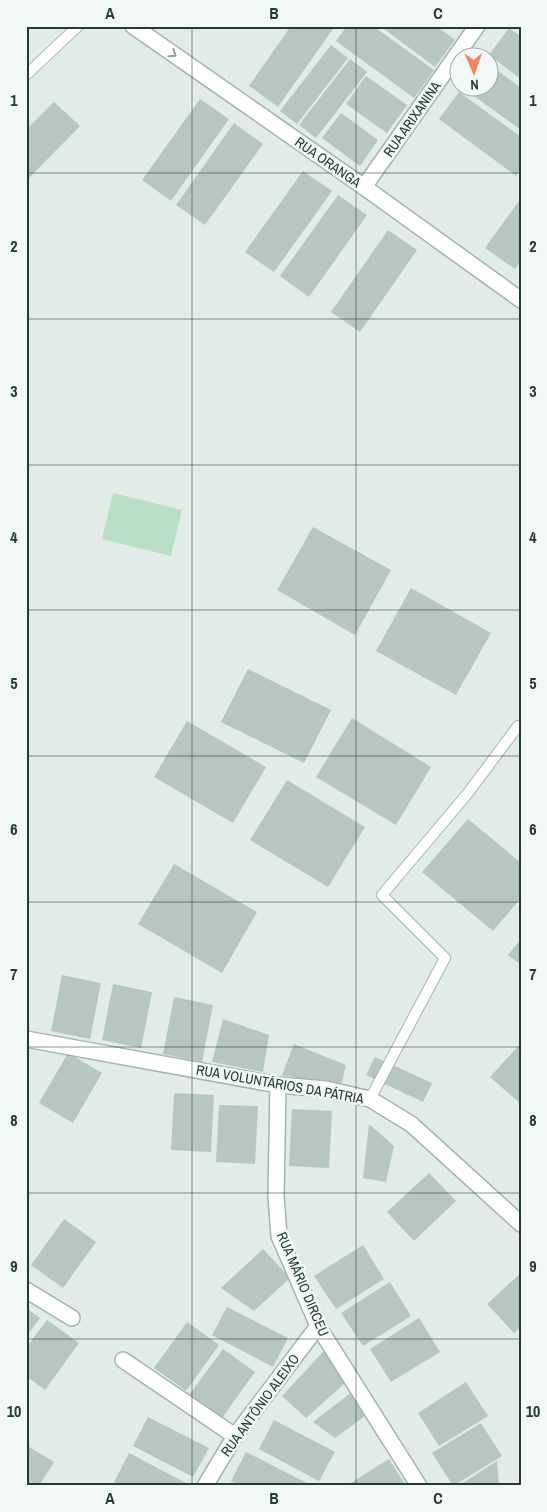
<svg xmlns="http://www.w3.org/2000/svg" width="547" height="1512" viewBox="0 0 547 1512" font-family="'Archivo Narrow',sans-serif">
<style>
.green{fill:#baddc5}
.building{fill:#b6c6c0}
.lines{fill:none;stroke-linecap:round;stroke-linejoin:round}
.service-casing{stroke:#a4b4ae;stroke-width:12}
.minor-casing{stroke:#a4b4ae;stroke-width:18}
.service{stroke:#fff;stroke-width:10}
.minor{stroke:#fff;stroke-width:15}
.oneway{stroke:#909e9a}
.grid{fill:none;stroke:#213c36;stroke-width:1;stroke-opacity:0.55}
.labels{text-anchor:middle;stroke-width:5;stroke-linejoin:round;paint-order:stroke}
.street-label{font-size:14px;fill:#213c36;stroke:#f1f8f5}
.neatline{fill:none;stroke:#213c36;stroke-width:2}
.grid-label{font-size:16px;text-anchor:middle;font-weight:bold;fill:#213c36}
</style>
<rect width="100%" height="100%" fill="#e1ece7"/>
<path class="green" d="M113,493L182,510L171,556L102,539Z"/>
<g class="building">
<path d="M291,26H335L278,107L249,86Z"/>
<path d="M347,26H373L434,70L414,98L336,41Z"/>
<path d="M380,26H436L455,40L435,67Z"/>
<path d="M509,28L521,37V79L489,55Z"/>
<path d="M331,45L348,58L297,124L280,111Z"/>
<path d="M350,59L367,72L316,138L299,125Z"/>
<path d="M490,65L521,88V130L463,88H490Z"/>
<path d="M366,76L407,105L387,133L346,104Z"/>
<path d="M459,92L521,137V170L516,176L439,119Z"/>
<path d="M200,99L229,119L171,201L142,180Z"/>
<path d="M54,102L80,126L26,181V130Z"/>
<path d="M341,113L378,140L360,166L322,138Z"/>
<path d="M234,123L263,144L205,225L176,205Z"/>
<path d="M303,171L332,191L274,272L245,252Z"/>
<path d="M338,195L367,215L309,297L280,276Z"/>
<path d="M519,201L521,202V261L515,269L485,248Z"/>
<path d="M388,230L417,250L360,332L331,312Z"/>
<path d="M313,527L391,570L355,635L277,590Z"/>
<path d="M411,588L491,633L456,695L376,651Z"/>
<path d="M248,669L331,710L304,763L221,722Z"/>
<path d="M352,718L431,767L396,825L316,777Z"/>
<path d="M187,721L266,767L233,823L154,777Z"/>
<path d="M287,780L365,827L328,887L250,840Z"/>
<path d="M468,819L521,863V898L493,931L422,872Z"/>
<path d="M174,864L257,912L222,973L138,924Z"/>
<path d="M521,939V965L508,955Z"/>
<path d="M62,975L101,983L90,1039L51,1031Z"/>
<path d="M113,984L152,992L141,1048L102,1040Z"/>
<path d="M174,997L213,1005L202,1062L163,1054Z"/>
<path d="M223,1019L269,1035L263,1072L212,1062Z"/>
<path d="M521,1043V1104L490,1077Z"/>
<path d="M294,1044L346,1065L341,1086L282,1075Z"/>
<path d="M68,1053L102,1073L73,1123L39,1103Z"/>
<path d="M375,1057L432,1083L423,1102L366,1075Z"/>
<path d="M174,1093L214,1095L211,1152L171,1150Z"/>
<path d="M219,1105L258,1106L255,1164L216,1162Z"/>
<path d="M292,1109L332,1111L329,1168L289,1166Z"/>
<path d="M369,1124L394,1146L386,1182L363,1178Z"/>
<path d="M429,1173L456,1201L414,1241L387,1212Z"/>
<path d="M64,1219L96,1242L63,1288L31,1265Z"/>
<path d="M363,1245L384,1279L336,1309L314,1276Z"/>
<path d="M263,1249L290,1278L254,1311L221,1288Z"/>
<path d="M521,1273V1327L514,1333L487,1304Z"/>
<path d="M390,1282L411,1316L363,1346L341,1313Z"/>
<path d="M227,1307L288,1338L273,1367L212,1335Z"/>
<path d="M26,1308L40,1318L26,1337Z"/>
<path d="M419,1318L440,1352L391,1382L370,1349Z"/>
<path d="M47,1320L79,1343L45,1390L26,1376V1348Z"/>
<path d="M187,1322L219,1345L186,1391L154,1368Z"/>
<path d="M223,1349L255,1372L222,1418L189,1395Z"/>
<path d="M324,1351L345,1383L306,1418L282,1396Z"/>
<path d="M466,1382L488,1416L439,1446L418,1413Z"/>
<path d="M352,1392L365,1416L335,1438L313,1422Z"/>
<path d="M148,1417L209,1448L193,1477L133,1446Z"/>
<path d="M274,1420L335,1452L319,1481L259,1449Z"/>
<path d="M481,1423L502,1456L453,1486L432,1453Z"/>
<path d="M26,1445L54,1462L39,1486H26Z"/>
<path d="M246,1452L307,1483L305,1486H241L231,1481Z"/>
<path d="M129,1453L192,1486H121L114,1482Z"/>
<path d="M389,1459L406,1486H346Z"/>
<path d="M497,1461L499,1486H458Z"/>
</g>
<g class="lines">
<defs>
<g id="service">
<path d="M26,75L78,26"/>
<path d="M370,1099L445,958L382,895L468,793L518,726"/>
</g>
<g id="minor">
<path d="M133,26L364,187L521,300"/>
<path d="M364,187L477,26"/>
<path d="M26,1039L278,1085L326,1089L370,1099L411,1124L521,1224"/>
<path d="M278,1085L276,1196L279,1236L318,1326L419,1486"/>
<path d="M26,1290L72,1318"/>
<path d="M123,1360L235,1436"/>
<path d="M205,1486L235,1436L318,1326"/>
</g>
</defs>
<use href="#service" class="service-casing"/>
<use href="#minor" class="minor-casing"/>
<use href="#service" class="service"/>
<use href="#minor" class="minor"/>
</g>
<defs><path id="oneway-chevron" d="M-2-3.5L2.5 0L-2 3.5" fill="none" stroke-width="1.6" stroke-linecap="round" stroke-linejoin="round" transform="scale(1.25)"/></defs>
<use class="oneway" href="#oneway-chevron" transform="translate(173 54) rotate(35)"/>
<path class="grid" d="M192,26V1486M356,26V1486M26,173H521M26,319H521M26,465H521M26,610H521M26,756H521M26,902H521M26,1047H521M26,1193H521M26,1339H521"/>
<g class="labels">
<g class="street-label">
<text transform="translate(412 119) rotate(-55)" y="5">RUA ARIXANINA</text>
<text transform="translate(328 162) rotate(35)" y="5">RUA ORANGA</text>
<text transform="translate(280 1084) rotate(10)" y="5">RUA VOLUNTÁRIOS DA PÁTRIA</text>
<text transform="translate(303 1284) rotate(67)" y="5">RUA MÁRIO DIRCEU</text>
<text transform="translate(260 1405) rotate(-54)" y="5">RUA ANTÔNIO ALEIXO</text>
</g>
</g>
<rect width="547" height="1512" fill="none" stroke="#f1f8f5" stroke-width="55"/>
<g transform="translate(474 72) rotate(178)"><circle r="24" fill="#f1f8f5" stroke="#9eada9"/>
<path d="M0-4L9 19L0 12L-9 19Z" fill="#f28559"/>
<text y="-8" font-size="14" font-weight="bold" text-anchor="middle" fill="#213c36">N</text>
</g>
<rect x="28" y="28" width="492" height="1456" class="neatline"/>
<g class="grid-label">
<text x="110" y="19">A</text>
<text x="274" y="19">B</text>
<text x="438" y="19">C</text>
<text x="14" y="106">1</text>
<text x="533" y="106">1</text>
<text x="14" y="252">2</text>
<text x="533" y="252">2</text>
<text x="14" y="397">3</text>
<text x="533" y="397">3</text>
<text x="14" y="543">4</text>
<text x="533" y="543">4</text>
<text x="14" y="689">5</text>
<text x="533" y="689">5</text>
<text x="14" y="835">6</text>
<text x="533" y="835">6</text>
<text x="14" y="980">7</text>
<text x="533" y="980">7</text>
<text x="14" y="1126">8</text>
<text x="533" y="1126">8</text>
<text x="14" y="1272">9</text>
<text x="533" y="1272">9</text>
<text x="14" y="1417">10</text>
<text x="533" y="1417">10</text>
<text x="110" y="1504">A</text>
<text x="274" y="1504">B</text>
<text x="438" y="1504">C</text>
</g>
</svg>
